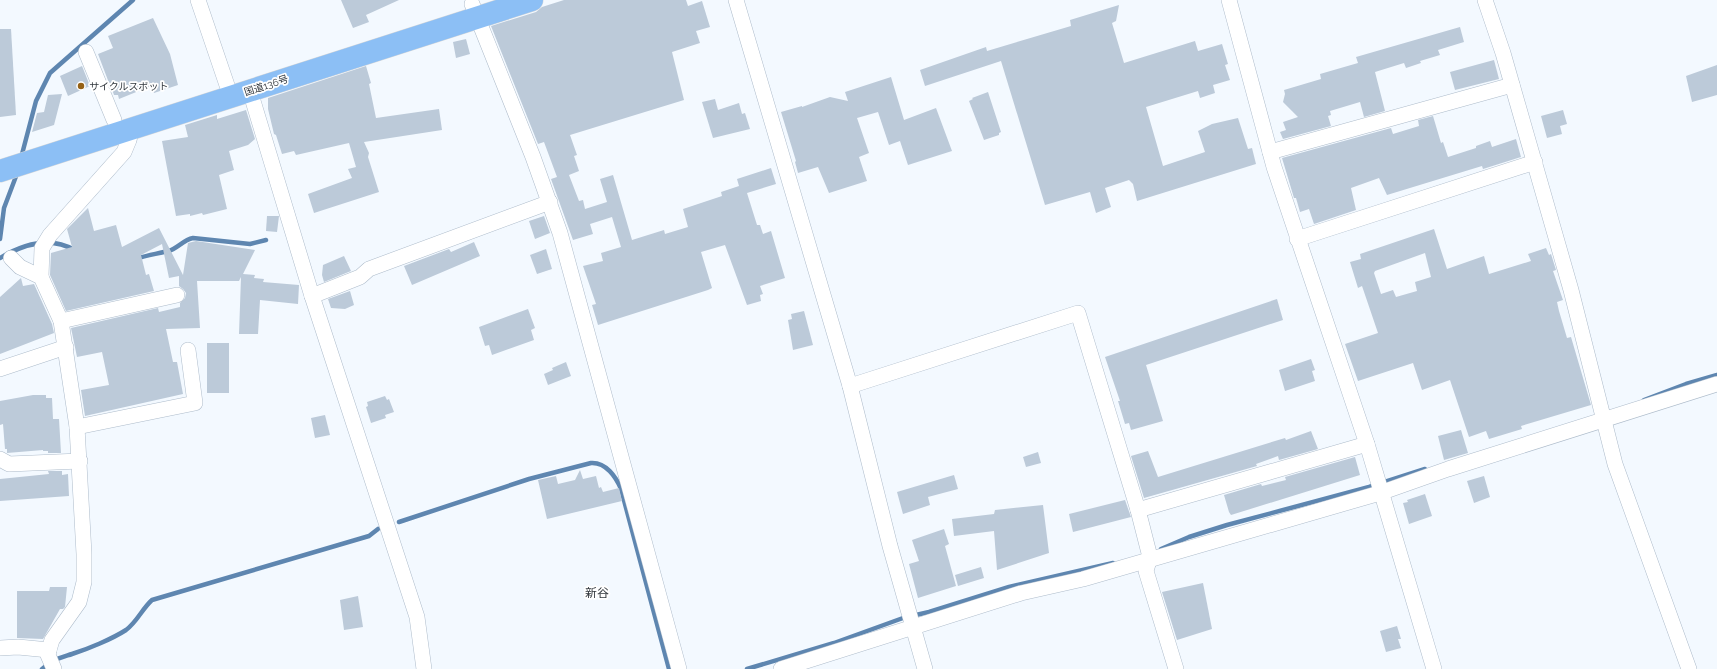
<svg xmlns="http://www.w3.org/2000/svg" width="1717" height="669" viewBox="0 0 1717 669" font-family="Raleway,'Noto Sans JP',sans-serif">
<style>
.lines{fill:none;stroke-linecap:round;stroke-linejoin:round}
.stream{stroke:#5e86b0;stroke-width:4.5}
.building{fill:#bccad9;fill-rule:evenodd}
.minor-casing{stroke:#aebccb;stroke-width:16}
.highway-casing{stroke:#d6d7d8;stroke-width:23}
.minor{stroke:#fff;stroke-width:15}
.highway{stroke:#8cbff5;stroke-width:22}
.poi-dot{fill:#956115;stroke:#fff;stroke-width:1.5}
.labels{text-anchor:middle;stroke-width:3.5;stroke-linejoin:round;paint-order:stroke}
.street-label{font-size:10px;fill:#31373d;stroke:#fff}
.poi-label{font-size:10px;fill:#31373d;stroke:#fff;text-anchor:start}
.quarter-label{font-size:12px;fill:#31373d;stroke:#fff}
</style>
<rect width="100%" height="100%" fill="#f3f9ff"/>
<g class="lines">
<g class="stream">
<path d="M21,158L36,101L50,73L133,0"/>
<path d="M0,239L4,208L18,171"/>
<path d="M0,258C22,245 49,235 74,250"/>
<path d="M136,259C147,255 157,254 168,251C177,249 183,240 193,238L250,244L266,240"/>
<path d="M1644,400L1686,384L1717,375"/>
<path d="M399,522L529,479L591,463C606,462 616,477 621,489L669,669"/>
<path d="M1161,549L1189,537L1227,525L1369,487L1425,469"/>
<path d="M42,669C51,660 60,658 72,654C88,649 112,639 126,630C137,622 142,609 152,600L369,536L378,529"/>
<path d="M747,669L834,643L903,618L929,612L1009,587L1113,563"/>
</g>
</g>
<g class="building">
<path d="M341,0H399L366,15L369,22L353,28Z"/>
<path d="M564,0H686L688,6L702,1L710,27L696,31L700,43L672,52L684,100L570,135L577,155L574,156L579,171L569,175L579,201L583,200L585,209L607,202L600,179L613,175L632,240L664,230L665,234L688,227L683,209L722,196L721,192L739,186L737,179L771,168L776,184L747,193L757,225H760L763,234L771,231L785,278L760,286L763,294L760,295L761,301L747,305L725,245L701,252L712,288L708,290L598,325L592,305L596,304L583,266L603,261L601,253L621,247L612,217L590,224L593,234L573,240L551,179L557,177L544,142L538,144L491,26L536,12L542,7Z"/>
<path d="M1119,5L1116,21L1112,23L1124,63L1195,41L1198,51L1222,44L1228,64L1225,65L1230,80L1213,85L1215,93L1200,98L1198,91L1146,107L1163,166L1205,152L1198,131L1212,124L1238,118L1248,149L1252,148L1256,164L1137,201L1133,184L1129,180L1105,188L1111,207L1096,213L1090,192L1045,205L1001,61L925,86L920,70L986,47L987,51L1071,26L1070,20Z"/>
<path d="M153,18L170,54L178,85L154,93L151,86L119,99L118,95H114L110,83H109L98,54L113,48L108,36Z"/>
<path d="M1460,27L1464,42L1438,50L1440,55L1420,61L1421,63L1406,68L1404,63L1375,72L1385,111L1364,117L1360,102L1330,111L1331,115L1328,116L1331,126L1283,139L1280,132L1286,130L1283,122L1298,117L1283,102L1285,94L1284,90L1321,79L1320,74L1358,63L1356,57Z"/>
<path d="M0,29H11L16,115L0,117Z"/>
<path d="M466,39L470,54L456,58L453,42Z"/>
<path d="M1494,60L1499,79L1455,90L1450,72Z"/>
<path d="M1717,65V95L1692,102L1686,76Z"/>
<path d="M82,66L90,86L68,96L60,76Z"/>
<path d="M366,66L371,83L369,84L376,118L439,109L442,130L364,142L369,153L368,157L379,192L314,213L308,194L352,178L348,169L356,167L349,143L296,155L294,151L282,154L276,135L274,134L268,109V98Z"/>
<path d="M891,77L904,120L936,108L952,151L908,165L900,141L889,145L878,112L857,118L869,153L859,157L867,181L829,193L818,167L798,173L795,162L796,161L781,112L802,106V107L830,97L848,101L845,92Z"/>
<path d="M988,92L1001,132L999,133V135L984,140L969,101L973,99L972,98Z"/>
<path d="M62,94L54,125L32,132L37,113L44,112L48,95Z"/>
<path d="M715,99L718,110L739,103L742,114L745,113L750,129L713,138L702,102Z"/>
<path d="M246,110L255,139L248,145L229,151L234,170L219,175L227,209L203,215L202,213L190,216V214L176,216L162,141L188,137L185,125L217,115V119Z"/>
<path d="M1563,110L1567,124L1560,126L1562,134L1547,138L1541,116Z"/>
<path d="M1433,116L1441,143L1443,142L1448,157L1476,148V146L1490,141L1492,147L1516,139L1521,157L1483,169L1482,166L1387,195L1379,178L1351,188L1356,210L1314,224L1309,209L1300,212L1296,198H1294L1282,158L1391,128L1393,134L1419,126L1418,120Z"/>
<path d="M88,208L94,231L116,225L122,247L159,228L183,275L188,243L196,241L255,250L243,274L255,275L254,278L264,279L263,282L299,285L298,304L260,300L258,334H239L241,277L239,281H197L200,328L166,329L173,362H177L183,394L85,416L81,390L109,385L102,352L77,357L71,328L158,308L159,312L180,307V303L185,298L186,293L183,289L179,286V276L169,278L162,244L141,255L146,275L149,274L154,291L66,311L50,275L51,253L72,247L67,229Z"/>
<path d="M267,216H279L277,232L266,231Z"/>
<path d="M544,216L550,233L535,239L529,221Z"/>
<path d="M1434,229L1447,269L1484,256L1489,274L1531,261L1528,254L1546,248L1549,255L1551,254L1556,270L1553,271L1563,300L1557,302L1559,311L1567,338L1571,337L1591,405L1521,426L1522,429L1489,439L1486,431L1469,437L1450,380L1422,390L1413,363L1358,381L1345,344L1378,333L1362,286L1358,288L1350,262L1361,259L1360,254ZM1425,253L1431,277L1415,282L1417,291L1396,297L1393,290L1381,294L1374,273L1375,271Z"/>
<path d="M474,242L480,256L412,285L404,266L449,249L451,252Z"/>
<path d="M546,249L552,269L537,274L530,255Z"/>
<path d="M344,256L351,271L324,282L322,275L323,265Z"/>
<path d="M21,278L23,286L34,284L52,324L54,333L0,354V297Z"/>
<path d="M350,291L354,305L345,309L331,308L328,299Z"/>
<path d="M1277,299L1283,320L1146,365L1163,421L1131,430L1129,423L1125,424L1118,401H1120L1105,357Z"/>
<path d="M528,309L535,328L531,330L534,340L492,355L489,345L485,346L479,327Z"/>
<path d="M804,311L813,345L793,350L788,320L792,319L791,314Z"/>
<rect x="207" y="343" width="22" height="50"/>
<path d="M1311,359L1315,370L1312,371L1315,381L1285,391L1279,370Z"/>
<path d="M566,362L571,376L548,385L544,374L553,370L552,368Z"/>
<path d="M33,395H46V398H52L53,419H59L61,453H48V451H43V450L7,453V449H5L3,424L0,425V401Z"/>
<path d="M385,396L387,400L389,399L394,412L385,415L386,418L371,423L366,407L368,406L367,402Z"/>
<path d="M325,415L330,435L315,438L311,418Z"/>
<path d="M1461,430L1468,453L1444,460L1438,436Z"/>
<path d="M1311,431L1318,449L1279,460L1278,456L1256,464L1257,466L1144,498L1131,456L1148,451L1158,477L1285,438L1286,440Z"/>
<path d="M1038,452L1041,463L1026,467L1023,457Z"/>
<path d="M1355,457L1360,475L1231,515L1229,512L1224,495L1261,484L1262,486L1286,480L1285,477Z"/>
<path d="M580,470L583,479L596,476L599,488L601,487L603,492L619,488L622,501L547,519L538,480L556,476L558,484L575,480Z"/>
<path d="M48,471H62V475L68,474L69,496L0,501V479L49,474Z"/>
<path d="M954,475L958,489L928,497L930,505L903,514L897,492Z"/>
<path d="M1484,476L1490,497L1474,503L1467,481Z"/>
<path d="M1425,494L1432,516L1409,524L1403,503L1408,502L1407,500Z"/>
<path d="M1125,500L1131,517L1073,532L1069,514Z"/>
<path d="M1043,505L1049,553L997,570L994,531L954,536L952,519L994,514L995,510Z"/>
<path d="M944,529L949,544L945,546L956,586L918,598L909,564L919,561L912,540Z"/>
<path d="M981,567L984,578L958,586L955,575Z"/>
<path d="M1203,583L1212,629L1177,640L1162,592Z"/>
<path d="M50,587H67L65,607L63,609H60L43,639L17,638V591H49Z"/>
<path d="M358,596L363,627L344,630L340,600Z"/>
<path d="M1397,626L1401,639H1398L1401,648L1386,652L1380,631Z"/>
</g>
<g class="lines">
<defs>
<g id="minor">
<path d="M198,0L231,97"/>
<path d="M736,0L850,386L890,546L925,669"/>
<path d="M1229,0L1274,167L1367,444L1434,669"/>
<path d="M1485,0L1503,53L1571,290L1615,464L1689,669"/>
<path d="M472,4L533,157L560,233L679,669"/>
<path d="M86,52L114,120"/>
<path d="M250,91L312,296L417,617L424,669"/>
<path d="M1270,152L1512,85"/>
<path d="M1297,239L1535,162"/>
<path d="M41,277L42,248L50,235L124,152L129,140L132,128"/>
<path d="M312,296L360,277L369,269L550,202"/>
<path d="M61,321L177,295"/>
<path d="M0,369L66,347"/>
<path d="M850,386L1078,313L1138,510L1150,557L1146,571L1176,669"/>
<path d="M77,427L195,403L188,350"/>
<path d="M0,459L9,464L80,461"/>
<path d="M1138,510L1367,444"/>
<path d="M0,648L18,647L49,650L52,640L79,602L84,582V554L77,427L61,321L41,277L20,267L11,258"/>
<path d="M49,650L48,655L54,669"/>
<path d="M781,669L1021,593L1083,579L1380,493L1448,469L1717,384"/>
</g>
<path id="highway" d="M0,171L532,0"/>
</defs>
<use href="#minor" class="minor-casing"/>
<use href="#highway" class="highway-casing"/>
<use href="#minor" class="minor"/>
<use href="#highway" class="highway"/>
</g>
<circle class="poi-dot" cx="81" cy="86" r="4"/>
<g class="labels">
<g class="street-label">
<text transform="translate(266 85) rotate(-18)" y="4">国道136号</text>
</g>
<g class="poi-label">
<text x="89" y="90">サイクルスポット</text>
</g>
<g class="quarter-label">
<text x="597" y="597">新谷</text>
</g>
</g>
</svg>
